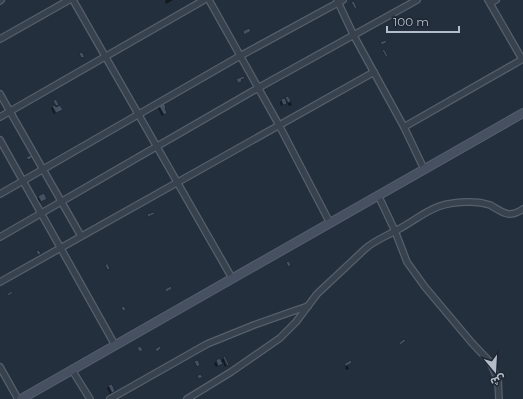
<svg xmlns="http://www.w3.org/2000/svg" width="523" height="399" viewBox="0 0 523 399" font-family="Montserrat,'Noto Sans Arabic',sans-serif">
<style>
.shadow{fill:#0007}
.building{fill:#455162;stroke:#1f2835}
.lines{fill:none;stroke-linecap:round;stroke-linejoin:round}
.street-casing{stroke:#565f6c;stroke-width:8}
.secondary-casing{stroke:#565f6c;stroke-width:10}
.street{stroke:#38414e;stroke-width:5.5}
.secondary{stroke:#465061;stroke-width:8}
</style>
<rect width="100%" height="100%" fill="#242f3e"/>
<g class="shadow">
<path d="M166,0H173L166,4L165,2Z"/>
<path d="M288,97L292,105L289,106L287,103L281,106L280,102Z"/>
<path d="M56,101L58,104L54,107L61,110L54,114L51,108L55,105L53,102Z"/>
<path d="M159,107L164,108L166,113L162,116L158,108Z"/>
<path d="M39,197L44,200L39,203L37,199Z"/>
<path d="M225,357L228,365L225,367L223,362L216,367L214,363L220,360V361Z"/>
<path d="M345,364L347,365L349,369L346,370Z"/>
<path d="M109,386L112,393L110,394L107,388Z"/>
</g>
<g class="building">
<path d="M354,1L357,8L355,9L351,2Z"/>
<path d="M249,28L251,31L244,35L243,31Z"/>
<path d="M386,40L387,42L382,45L380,42Z"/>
<path d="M384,49L388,56L386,57L382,50Z"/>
<path d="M82,52L85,57L81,58L79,53Z"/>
<path d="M244,76L245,78L241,80L242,82L238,83L236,79Z"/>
<path d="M288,96L291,101L288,103L285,97Z"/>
<path d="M285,98L287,104L283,105L281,99Z"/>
<path d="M56,99L59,105L56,106L53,101Z"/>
<path d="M164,103L166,107L165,108L167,113L164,115L159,106Z"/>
<path d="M54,105L56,107L60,105L63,110L56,113L52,106Z"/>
<path d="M31,155L32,158L28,160L26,157Z"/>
<path d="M44,193L47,199L41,202L38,196Z"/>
<path d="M154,212L155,214L148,217L147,214Z"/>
<path d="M39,250L41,254L38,255L36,251Z"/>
<path d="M289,261L291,265L288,267L286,262Z"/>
<path d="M105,264H108L110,269L107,270Z"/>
<path d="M171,286L172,289L166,292L165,289Z"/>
<path d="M12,291L13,293L8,296L7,294Z"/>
<path d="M124,306L126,310L123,311L121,307Z"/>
<path d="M404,339L406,341L400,345L399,343Z"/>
<path d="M140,346L143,350L140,352L137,348Z"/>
<path d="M160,346L161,348L157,352L155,349Z"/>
<path d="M225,356L229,365L227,366L223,357Z"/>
<path d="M220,358L223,364L218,366L216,360Z"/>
<path d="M198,360L200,365L197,367L194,361Z"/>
<path d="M351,360L352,363L346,366L344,364Z"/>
<path d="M200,374L203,377L199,379L197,376Z"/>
<path d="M112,384L115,391L112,393L108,385Z"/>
</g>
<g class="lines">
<defs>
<g id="street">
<path d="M73,0L232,278"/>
<path d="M209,0L279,125L330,223"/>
<path d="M337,0L354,36L404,127L424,169"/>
<path d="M488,0L522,59"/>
<path d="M0,1L1,0"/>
<path d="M490,3L496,0"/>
<path d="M0,39L69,0"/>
<path d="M0,94L81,236"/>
<path d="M0,117L204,0"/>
<path d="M404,127L523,59"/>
<path d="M0,140L115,345"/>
<path d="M0,194L240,56L343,0"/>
<path d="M378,195L395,231L407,262L425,287L472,343L490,362L498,380L499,399"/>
<path d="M0,237L258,88L417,0"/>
<path d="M0,282L374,72"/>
<path d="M0,367L18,399"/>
<path d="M72,370L90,399"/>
<path d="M110,399L207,344L254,325L308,306"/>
<path d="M187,399L231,372L280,338L296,322L317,294L365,249C375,240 387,236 399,229C427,213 436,201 472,202C478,202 484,203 490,205C503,212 508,219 523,209"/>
</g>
<path id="secondary" d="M21,399L523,113"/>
</defs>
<use href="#street" class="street-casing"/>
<use href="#secondary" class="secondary-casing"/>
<use href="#street" class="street"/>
<use href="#secondary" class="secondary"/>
</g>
<g transform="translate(495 371) rotate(162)" stroke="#1d2633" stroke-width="3" paint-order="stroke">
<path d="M0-3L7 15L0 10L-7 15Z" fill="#b4bcc9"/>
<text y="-6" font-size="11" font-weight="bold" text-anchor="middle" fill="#b4bcc9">ش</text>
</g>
<path d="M387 26v6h72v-6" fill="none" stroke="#b4bcc9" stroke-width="2"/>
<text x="393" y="26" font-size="12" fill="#b4bcc9" stroke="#1d2633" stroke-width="3" paint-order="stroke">100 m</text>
</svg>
